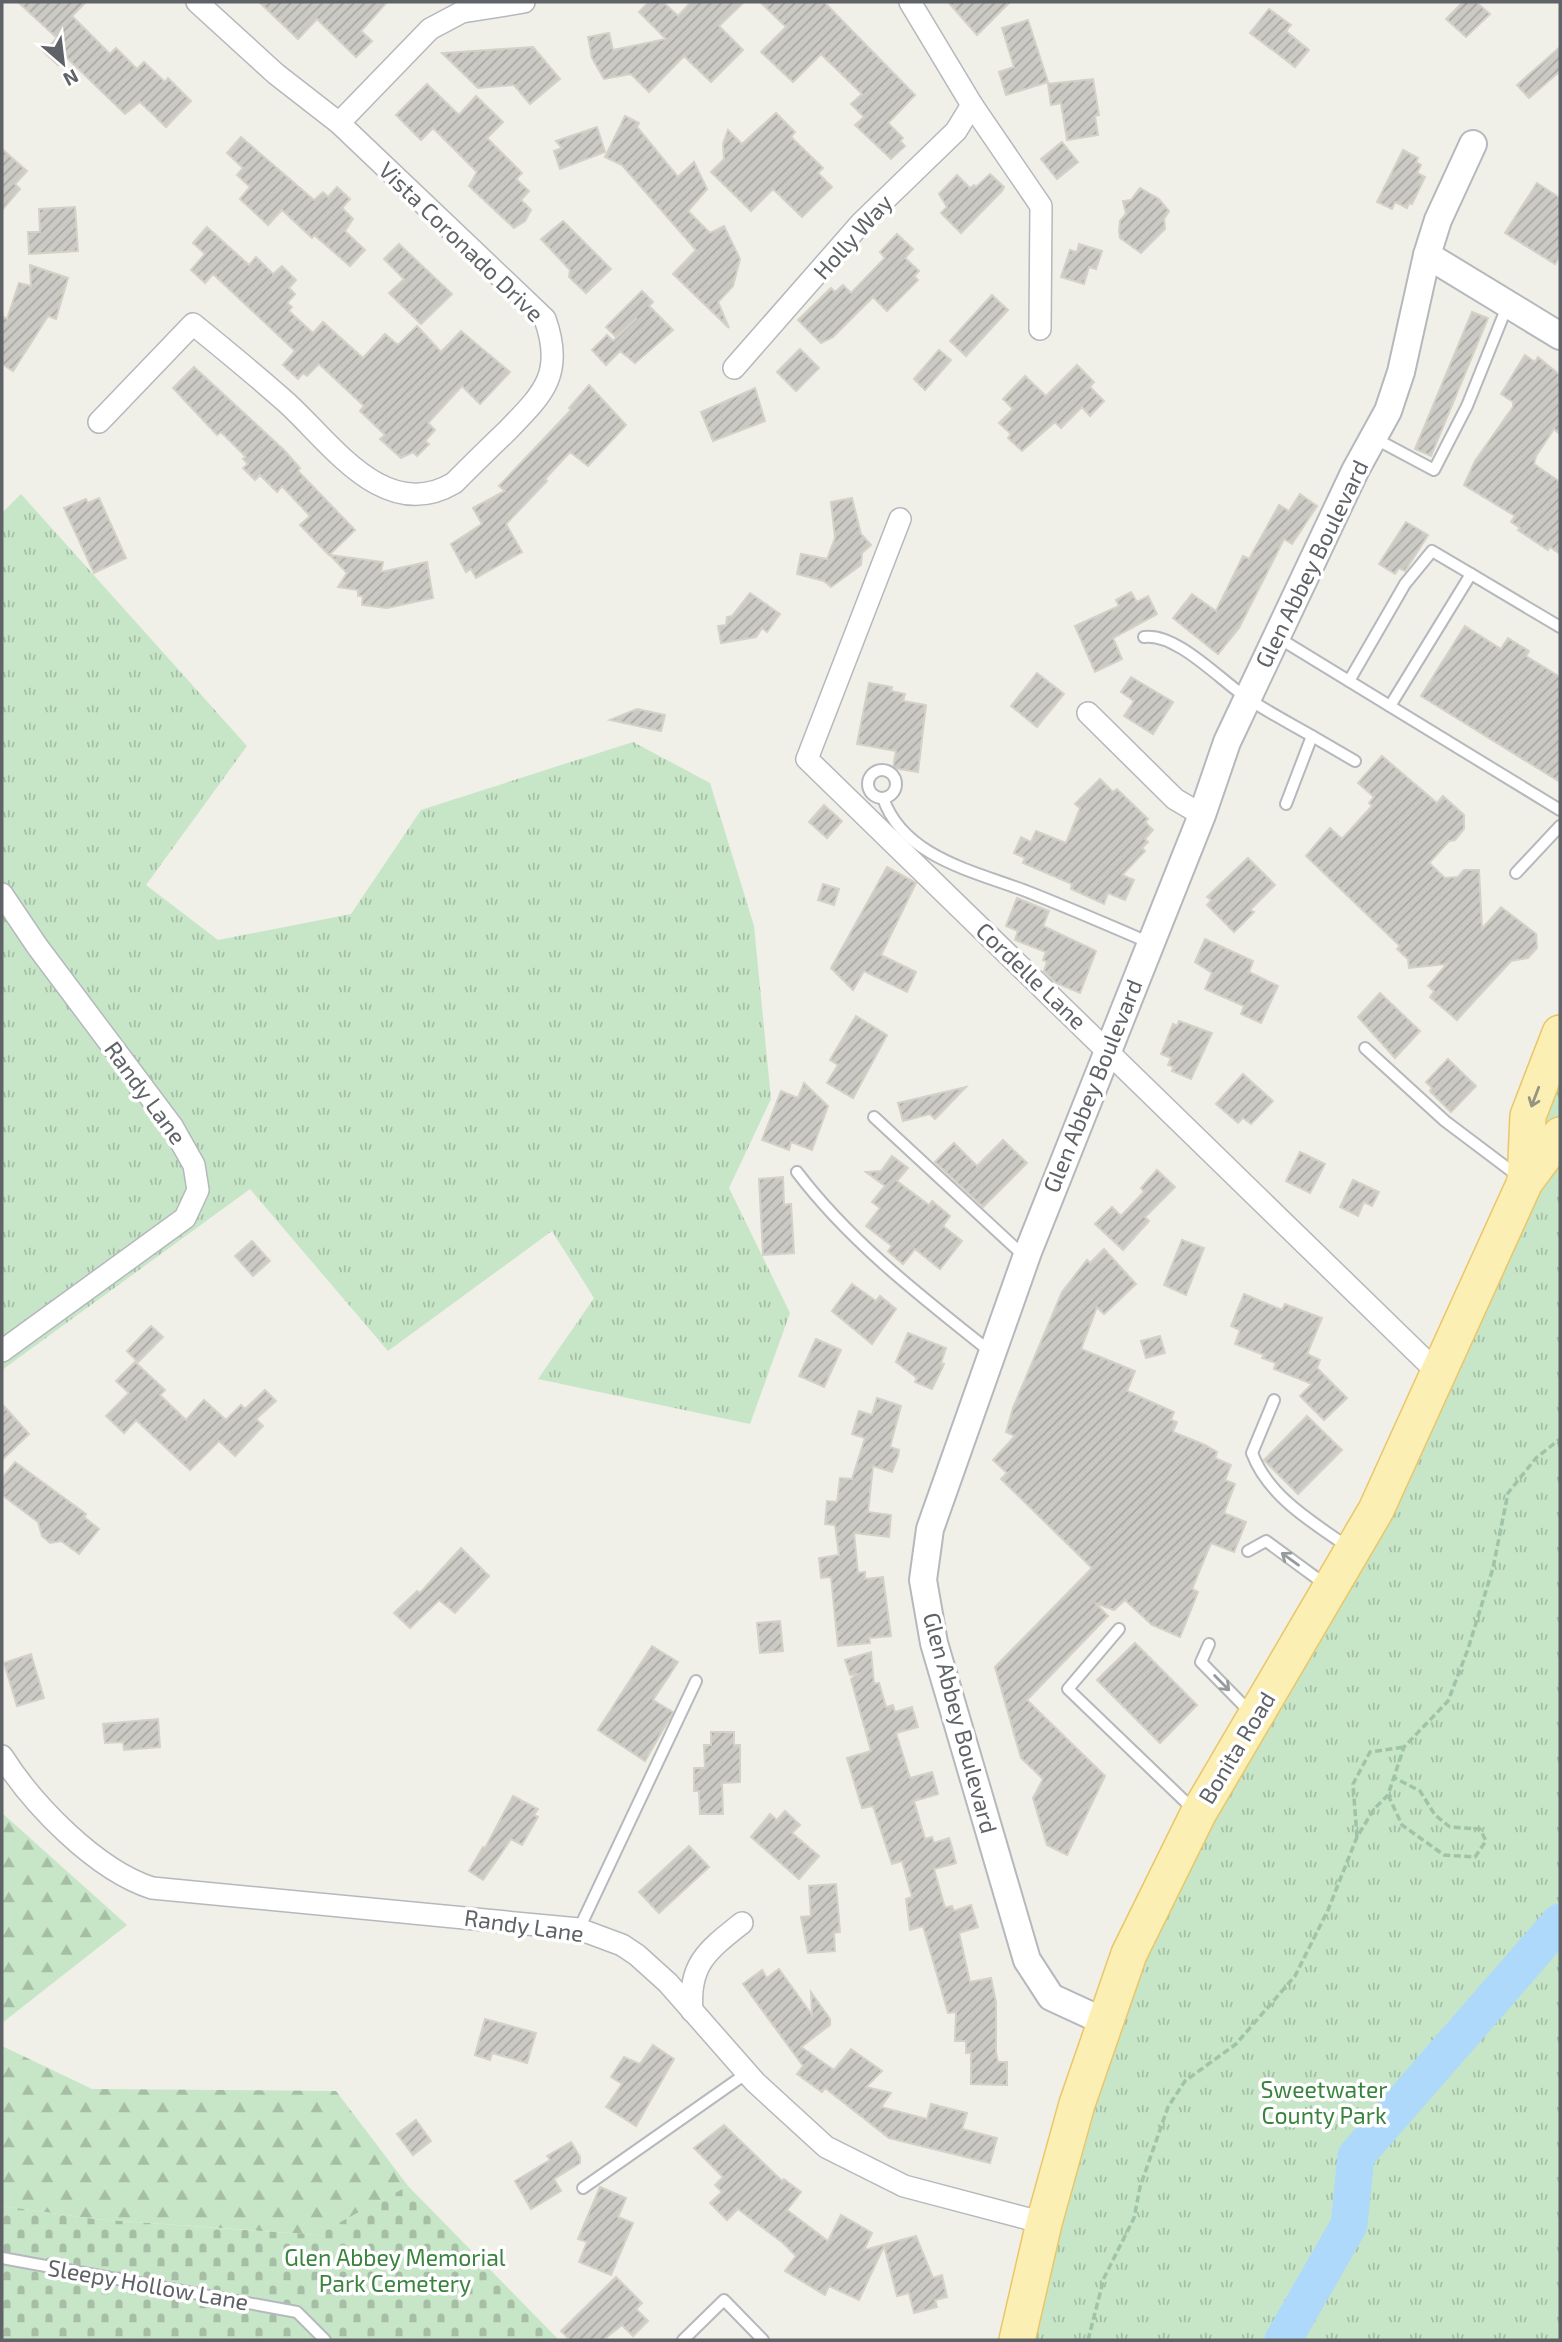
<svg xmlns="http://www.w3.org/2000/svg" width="1562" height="2342" viewBox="0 0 1562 2342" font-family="'Exo 2',sans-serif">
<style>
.grass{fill:url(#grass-tufts)}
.forest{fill:url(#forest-firs)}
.cemetery{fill:url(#cemetery-stones)}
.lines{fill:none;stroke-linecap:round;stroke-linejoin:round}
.river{stroke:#aed9fb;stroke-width:37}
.building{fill:url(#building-hatch);stroke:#d5d1c7;stroke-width:2}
.service-casing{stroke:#b5b8bc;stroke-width:14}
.minor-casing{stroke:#b5b8bc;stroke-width:24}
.tertiary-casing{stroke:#b5b8bc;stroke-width:30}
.primary-casing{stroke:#eac668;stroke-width:38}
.path{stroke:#9fc4a9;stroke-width:3.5;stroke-dasharray:7 3.5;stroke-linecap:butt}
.service{stroke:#fff;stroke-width:10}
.minor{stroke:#fff;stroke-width:21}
.tertiary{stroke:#fff;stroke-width:26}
.primary{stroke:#fbefb3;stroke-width:35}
.oneway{stroke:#969482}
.oneway2{stroke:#979a9c}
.labels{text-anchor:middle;stroke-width:7;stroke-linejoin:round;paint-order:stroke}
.street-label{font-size:23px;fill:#5f6367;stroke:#fff}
.park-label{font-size:23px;fill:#3a833e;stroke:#fff}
</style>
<defs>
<pattern id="grass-tufts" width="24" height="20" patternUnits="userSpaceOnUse" patternTransform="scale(1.75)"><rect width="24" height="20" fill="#c7e6c7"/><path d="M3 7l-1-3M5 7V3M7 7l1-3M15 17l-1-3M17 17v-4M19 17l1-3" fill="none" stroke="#a5bea5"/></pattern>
<pattern id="forest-firs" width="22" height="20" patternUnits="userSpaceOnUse" patternTransform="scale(1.75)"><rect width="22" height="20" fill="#c7e6c7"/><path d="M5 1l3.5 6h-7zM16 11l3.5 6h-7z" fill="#a5bea5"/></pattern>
<pattern id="cemetery-stones" width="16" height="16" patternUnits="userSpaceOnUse" patternTransform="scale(1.75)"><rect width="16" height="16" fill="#c7e6c7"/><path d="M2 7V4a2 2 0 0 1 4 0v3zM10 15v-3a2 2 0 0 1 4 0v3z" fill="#a5bea5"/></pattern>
<pattern id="building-hatch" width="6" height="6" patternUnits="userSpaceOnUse" patternTransform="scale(1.75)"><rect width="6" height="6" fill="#cccac5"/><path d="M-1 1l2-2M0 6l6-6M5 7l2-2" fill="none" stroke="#a9a8a4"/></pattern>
</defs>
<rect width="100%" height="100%" fill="#f0efe8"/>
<g class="grass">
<path d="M21,494L247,746L146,885L218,940L351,914L421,810L633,742L710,783L754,926L771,1099L729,1188L790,1313L750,1424L538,1379L594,1298L552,1231L388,1351L250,1189L2,1370V513Z"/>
<path d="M1560,1068V2340H1016L1102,2021L1331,1589Z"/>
</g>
<g class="forest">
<path d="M2,1813L127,1925L2,2023Z"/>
<path d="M2,2046L92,2089L336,2091L408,2186L317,2235L94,2219L2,2206Z"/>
</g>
<path class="cemetery" d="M408,2186L559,2340H2V2206L94,2219L316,2235Z"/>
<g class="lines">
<path class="river" d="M1283,2340L1349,2225L1356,2156L1560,1922"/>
</g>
<g class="building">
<path d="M18,2H86L72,16L110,54L116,48L137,69L144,62L165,82L168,78L191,101L166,127L140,102L125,114L66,57L58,65L44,52L57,38Z"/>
<path d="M259,2H387L361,31L372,41L356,57L317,19L298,39Z"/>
<path d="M649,2H663L678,16L691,2H744L719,26L743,50L711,82L684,56L649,92L631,74L604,79L592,58L588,37L609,33L613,50L666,39L639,12Z"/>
<path d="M760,2H824L915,95L888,123L903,138L900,141L905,146L891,159L855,125L864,117L851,104L862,94L821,54L793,82L761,52L786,27Z"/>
<path d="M948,2H1010L977,35Z"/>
<path d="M1463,2H1476L1490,14L1466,37L1446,19Z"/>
<path d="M1269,9L1291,25L1286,31L1309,50L1295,67L1250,33Z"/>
<path d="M1028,20L1048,82L1006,95L999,72L1014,67L1002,28Z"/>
<path d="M533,47L560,79L530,104L514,85L478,88L442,53Z"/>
<path d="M1560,47V71L1529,98L1517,85Z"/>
<path d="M1093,79L1099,115L1095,116L1098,135L1067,140L1061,103L1051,105L1048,84Z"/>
<path d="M427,84L459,115L476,96L503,122L487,138L522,173L516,179L529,191L521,200L531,210L525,221L514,228L469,186L477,172L433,128L421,140L396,115Z"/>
<path d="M776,113L795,132L791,137L823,168L818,173L832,187L802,217L773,189L751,211L711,172L724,159L723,144L728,130L742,144Z"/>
<path d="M625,116L639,123L637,127L678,177L694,162L707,189L688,211L710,233L724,226L740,259L733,286L718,302L729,328L673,274L696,250L622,165L605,157Z"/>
<path d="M597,127L605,152L560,169L554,151L562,148L556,141Z"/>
<path d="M241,137L314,200L323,192L328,197L337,187L350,199L342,208L353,219L345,231L365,250L350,266L314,235L312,238L282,210L268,225L240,199L250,187L237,175L243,168L227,153Z"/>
<path d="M1062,142L1078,162L1057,179L1041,159Z"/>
<path d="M2,149L27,171L15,184L20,189L2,210Z"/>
<path d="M1403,150L1418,158L1416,162L1421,165L1417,173L1425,177L1412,204L1409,203L1407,208L1395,202L1392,209L1377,202Z"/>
<path d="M990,174L1004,187L1002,191L961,233L941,213L947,207L939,194L957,175L970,188L974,185L976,187Z"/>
<path d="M1537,183L1560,198V255L1555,264L1505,233Z"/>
<path d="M1140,188L1159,199L1169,211L1164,219L1165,229L1141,253L1120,238L1119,231L1120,221L1126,214L1123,201L1131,200Z"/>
<path d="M75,207L78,251L29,254L28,232H40L39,209Z"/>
<path d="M563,221L611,269L586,293L569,277L570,270L541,239Z"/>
<path d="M207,227L249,265L256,257L273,274L282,266L296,280L289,288L295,294L287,303L292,307L289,311L313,333L323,322L363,358L385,334L398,345L417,326L441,352L461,331L510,372L480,404L462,386L428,423L435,430L425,441L429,444L417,456L413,452L401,458L380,439L385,435L360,411L364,406L319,364L307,376L303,373L298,379L283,365L295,351L213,274L205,283L191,270L205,254L193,243Z"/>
<path d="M897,234L913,249L905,258L919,271L914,276L918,280L887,311L873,297L833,337L821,343L798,320L831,288L835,292L843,285L851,293L885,258L880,252Z"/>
<path d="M399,244L452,294L421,324L389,293L404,279L384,259Z"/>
<path d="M1079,244L1102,251L1096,269L1089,267L1084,284L1061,277L1070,250L1077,252Z"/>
<path d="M30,265L68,278L56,319L48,316L13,371L2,364V316L7,319L19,283L31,286Z"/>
<path d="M642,291L653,302L649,306L673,330L635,363L620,351L606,365L592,350L607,335L613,341L637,318L616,337L606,327Z"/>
<path d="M992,295L1008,310L966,356L950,341Z"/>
<path d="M1472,312L1488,318L1431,456L1415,449Z"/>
<path d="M800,349L819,368L796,391L777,372Z"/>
<path d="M939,350L951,360L925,390L914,379Z"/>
<path d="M1525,355L1535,362L1538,357L1560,375V434L1554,429L1536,456L1534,464L1560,482V554L1550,547L1548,550L1518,530L1520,528L1511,522L1515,516L1464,485L1475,461L1513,407V402L1501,394Z"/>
<path d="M1077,365L1094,382L1090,387L1104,401L1090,416L1082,407L1061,428L1055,422L1022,451L1008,438L1011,434L999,423L1013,409L1003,399L1025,376L1046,396Z"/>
<path d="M194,367L284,450L300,468L298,471L355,530L329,555L300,525L310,516L282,486L277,492L260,475L255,480L243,468L248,464L243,459L246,457L221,432L217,435L173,388Z"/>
<path d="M589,385L626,425L588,466L570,452L545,479L547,481L506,524L522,552L476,578L471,569L466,572L451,544L482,524L473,508L505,491L499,486L571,410L569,408Z"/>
<path d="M755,388L765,421L713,441L701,412Z"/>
<path d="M1300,494L1317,506L1292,544L1284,539L1239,628L1218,654L1173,618L1192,594L1216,611L1243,556L1249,559L1279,505L1289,511Z"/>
<path d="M99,498L126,558L94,573L64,508L86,499L88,503Z"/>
<path d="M852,498L861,534L871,545L862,553L861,565L831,587L824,581L797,574L801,554L827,559L835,538L831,502Z"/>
<path d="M1406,522L1428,535L1405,571L1399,568L1395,574L1379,564Z"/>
<path d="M330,555L383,562L381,572L427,562L433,598L387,608L362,605L363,596H358V590L338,587L347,573Z"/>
<path d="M1131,592L1137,602L1148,596L1157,614L1113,638L1122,659L1095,672L1075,626L1119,606L1116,600Z"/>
<path d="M750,593L780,614L767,632L762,628L756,637L721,643L718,626L726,625L727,617L732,616Z"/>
<path d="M1465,626L1501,649L1508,638L1529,651L1526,656L1560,677V782L1421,696Z"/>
<path d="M1037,673L1064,694L1037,727L1011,706Z"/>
<path d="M1131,677L1173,702L1153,734L1124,716L1134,701L1121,692Z"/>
<path d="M869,683L892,687L891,691L905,694L903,701L926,705L918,772L893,768L896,751L857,744Z"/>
<path d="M637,709L665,715L661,731L610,720Z"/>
<path d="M1382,756L1437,803L1443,796L1464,815V829L1455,840L1449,841L1429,863L1445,878L1458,877L1464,870H1479L1482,929L1501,907L1536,934L1537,948L1528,958L1511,961L1457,1020L1430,997L1434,991L1428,986L1447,964L1409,968L1408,959L1397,949L1400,946L1306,856L1330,828L1342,839L1372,806L1369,803L1374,797L1358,783Z"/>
<path d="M1100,779L1113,792L1117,789L1148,819L1145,822L1153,830L1145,839L1148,842L1142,848L1145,851L1122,875L1134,880L1125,900L1108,893L1104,904L1071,889L1072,884L1023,863L1025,858L1014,853L1021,837L1031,842L1036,831L1066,843L1080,808L1075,804Z"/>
<path d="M824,805L842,821L827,838L809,822Z"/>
<path d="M1248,858L1275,885L1250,910L1254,912L1234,932L1207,905L1211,900L1207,897Z"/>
<path d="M887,867L916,883L881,955L916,972L907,992L864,971L853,990L831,968Z"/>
<path d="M823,884L839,889L834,905L818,900Z"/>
<path d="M1017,898L1049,911L1043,926L1096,951L1080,993L1056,983L1044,971L1047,962L1043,960L1046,952L1015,940L1018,931L1006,926Z"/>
<path d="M1205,939L1253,961L1249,972L1278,986L1261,1023L1241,1014L1244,1006L1205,989L1212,973L1195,962Z"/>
<path d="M1380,993L1420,1031L1395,1058L1358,1017Z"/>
<path d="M856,1016L887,1035L853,1098L827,1083L838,1065L830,1060Z"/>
<path d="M1179,1021L1212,1033L1191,1079L1172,1071L1174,1067L1168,1065L1171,1058L1161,1054L1173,1024L1177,1026Z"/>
<path d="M1448,1059L1476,1086L1451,1112L1430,1091L1432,1088L1426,1082Z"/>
<path d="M1243,1074L1273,1101L1251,1124L1243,1118L1238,1123L1216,1104Z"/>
<path d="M804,1083L828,1106L812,1150L791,1142L789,1150L762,1140L781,1091L798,1098Z"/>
<path d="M966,1087L935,1119L930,1114L903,1121L898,1103Z"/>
<path d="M1003,1140L1027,1163L983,1207L935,1162L954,1143L977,1166Z"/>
<path d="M1300,1152L1325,1164L1310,1193L1286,1181Z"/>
<path d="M892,1156L908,1168L897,1181L929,1205L932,1201L950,1216L943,1226L962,1241L940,1269L915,1249L903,1264L888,1251L892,1246L866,1226L880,1208L872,1202L885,1186L866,1172L881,1171Z"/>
<path d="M1157,1170L1175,1187L1145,1217L1149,1221L1123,1250L1095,1224L1112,1207L1121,1216L1144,1192L1141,1188Z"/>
<path d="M783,1177L784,1205L791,1204L794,1253L763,1255L759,1179Z"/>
<path d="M1353,1180L1379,1192L1372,1206L1364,1202L1358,1216L1340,1207Z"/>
<path d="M1182,1240L1204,1248L1186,1295L1164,1285Z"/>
<path d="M252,1241L270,1261L253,1276L235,1256Z"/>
<path d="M1104,1249L1136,1284L1104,1314L1097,1307L1081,1349L1135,1371L1127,1391L1174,1412L1171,1420L1177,1422L1173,1432L1205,1445L1217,1452L1215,1458L1231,1465L1225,1480L1235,1484L1224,1513L1246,1522L1234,1552L1211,1543L1192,1589L1198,1592L1180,1637L1152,1625L1125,1600L1114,1610L1095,1603L1108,1616L1027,1700L1105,1776L1067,1855L1047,1845L1033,1798L1043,1779L1021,1758L995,1667L1092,1568L1001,1479L1007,1473L993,1460L1015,1436L1006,1432L1013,1408L1062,1292L1087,1260L1090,1263Z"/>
<path d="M852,1284L876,1301L880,1296L896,1309L872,1344L832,1311Z"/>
<path d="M1244,1294L1282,1310L1285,1304L1322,1318L1307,1354L1320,1360L1317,1368L1347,1398L1324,1420L1300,1396L1312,1384L1274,1369L1276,1363L1262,1358L1264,1355L1235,1344L1240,1330L1231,1326Z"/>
<path d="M151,1326L163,1337L138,1362L127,1351Z"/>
<path d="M908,1333L946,1348L941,1363L944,1364L932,1389L915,1382L917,1378L896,1362Z"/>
<path d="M1160,1336L1165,1353L1146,1358L1141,1341Z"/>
<path d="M816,1339L841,1350L824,1387L799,1376Z"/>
<path d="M135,1362L165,1390L160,1395L186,1420L204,1400L226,1420L241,1405L245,1409L265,1390L276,1401L256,1419L263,1426L235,1456L219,1441L190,1470L136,1420L124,1433L106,1416L129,1393L116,1381Z"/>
<path d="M877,1398L901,1406L890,1447L899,1450L898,1456L892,1472L873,1466L868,1512L891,1515L889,1537L854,1533L858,1573L865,1572V1579L883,1577L891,1636L869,1638L870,1643L838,1646L831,1577L821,1578L819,1558L839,1555L835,1525L825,1524L827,1501L837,1502L840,1478L852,1479L865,1438L852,1434L859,1411L872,1415Z"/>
<path d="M2,1404L29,1434L2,1460Z"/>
<path d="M1307,1416L1342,1450L1298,1494L1264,1460Z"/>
<path d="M15,1462L86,1514L84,1517L99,1529L79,1554L61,1541L50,1543L42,1536L38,1522L2,1495V1478Z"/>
<path d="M461,1548L489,1576L455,1613L439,1600L410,1628L394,1613L417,1591L420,1593Z"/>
<path d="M780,1621L783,1651L760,1653L757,1623Z"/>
<path d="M1135,1643L1197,1705L1160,1743L1097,1680Z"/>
<path d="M652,1646L678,1662L653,1700L673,1712L645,1761L598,1730Z"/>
<path d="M871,1652L874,1684L879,1683L886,1707L893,1705L895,1712L912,1707L918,1727L896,1733L910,1778L932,1772L933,1775L938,1794L914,1801L925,1839L932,1837L934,1843L949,1838L951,1844L956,1863L934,1869L945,1908L952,1906L954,1911L971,1905L978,1927L959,1933L970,1982L991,1978L996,2002V2053L998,2062H1007V2085L971,2084V2053H966V2041H955L956,2012L948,2013L923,1926L910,1930L906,1899L912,1897L902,1861L892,1864L873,1806L862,1808L847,1758L871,1751L851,1679L857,1674L850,1675L845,1660Z"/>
<path d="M31,1654L44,1698L17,1706L4,1663Z"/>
<path d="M158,1719L160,1747L124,1750L123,1742L105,1743L103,1724Z"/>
<path d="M711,1732H734V1745H740V1782L722,1783L723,1814H700L699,1791H694V1768H705L704,1745H711Z"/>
<path d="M513,1796L538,1809L534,1815L538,1817L522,1845L511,1839L483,1880L469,1871L483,1847L485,1848Z"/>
<path d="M785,1811L800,1825L792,1833L819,1856L799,1879L751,1837L770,1814L777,1820Z"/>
<path d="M689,1846L709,1867L659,1913L639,1892Z"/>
<path d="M836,1884L840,1932L834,1933L835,1951L808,1953L801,1917L811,1916L809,1886Z"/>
<path d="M779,1969L812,2015L811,1992L830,2019V2025L801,2047L834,2070L851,2049L882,2071L866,2087L891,2093L881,2107L927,2119L931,2104L967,2113L962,2129L997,2138L990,2163L889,2138L825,2088L822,2092L797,2074L803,2066L743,1984L762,1970L767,1978Z"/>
<path d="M485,2019L536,2033L527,2063L492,2053L490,2060L475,2055Z"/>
<path d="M653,2045L674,2059L636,2126L606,2107L622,2084L611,2077L624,2057L640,2064Z"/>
<path d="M416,2120L431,2141L413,2155L397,2134Z"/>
<path d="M724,2125L782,2181L784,2179L801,2192L787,2210L828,2241L841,2215L872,2233L864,2250L916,2236L933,2278L942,2275L947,2297L935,2300L937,2307L914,2313L909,2293L897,2296L884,2246L859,2300L829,2286L825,2295L785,2271L796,2256L783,2243L738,2209L727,2220L710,2203L722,2192L715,2185L723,2177L694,2148Z"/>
<path d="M571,2142L580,2157V2163L554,2179L561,2191L531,2209L515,2181L550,2160L547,2156Z"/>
<path d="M600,2187L626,2198L618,2217L633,2223L611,2275L579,2262L587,2242L578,2239Z"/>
<path d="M616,2277L642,2303L636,2309L648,2321L633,2336L622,2325L603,2340H570L561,2331Z"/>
</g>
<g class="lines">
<defs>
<g id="service">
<path d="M1374,438L1434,470L1467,406L1508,304"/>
<path d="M1144,637C1177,632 1223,683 1250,700C1270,713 1291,724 1312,736L1286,804"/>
<path d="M1277,637L1560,810"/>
<path d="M1349,681L1405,584L1432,551L1471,574"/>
<path d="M1390,706L1471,574L1560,627"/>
<path d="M1312,736L1355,761"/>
<circle cx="882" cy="784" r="14"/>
<path d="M883,798C904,859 978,872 1031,893C1071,909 1111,926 1150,943"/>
<path d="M1516,873L1560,826"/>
<path d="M1365,1048L1445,1121L1518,1176"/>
<path d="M874,1117L1024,1256"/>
<path d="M797,1172C851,1243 923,1298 992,1353"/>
<path d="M1274,1400L1252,1453C1268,1496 1312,1522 1348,1547"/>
<path d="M1248,1551L1266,1541L1326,1585"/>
<path d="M1119,1629L1068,1689L1194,1810"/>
<path d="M1209,1644L1201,1662L1252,1714"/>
<path d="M579,1929L696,1681"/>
<path d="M583,2188L747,2073"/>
<path d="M2,2258L297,2312L325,2340"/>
<path d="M683,2340L724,2300L763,2340"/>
</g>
<g id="minor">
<path d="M910,2L972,105L1041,206L1040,329"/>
<path d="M339,123L430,29L462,12L524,2"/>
<path d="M734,368L862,222L956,131L972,105"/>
<path d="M99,422L193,324C225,350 257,376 287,403C332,444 385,524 454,483C471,466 488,449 505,433C542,395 565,375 545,319L339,123L276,74L197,2"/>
<path d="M900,519L807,759L1439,1374"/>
<path d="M1088,713L1175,799L1202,815"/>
<path d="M2,894L37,946L172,1126L194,1165L198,1190L185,1218L2,1351"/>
<path d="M2,1756C33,1805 96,1870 152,1888L579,1929L622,1945L637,1955L668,1983L755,2082L826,2147L904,2186L1044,2223"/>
<path d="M692,2011C688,1964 708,1950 742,1923"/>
</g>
<g id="tertiary">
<path d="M1427,255L1560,336"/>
<path d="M1103,2021L1051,1997L1027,1960L934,1643L923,1580L930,1529L1028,1252L1202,815L1227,742L1355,471L1388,411L1401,372L1427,255L1438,220L1473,144"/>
</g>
<g id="primary">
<path d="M1525,1182L1528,1116L1560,1033"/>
<path d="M1017,2340L1044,2223L1077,2104L1129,1954L1198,1814L1376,1510L1525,1182L1560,1135"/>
</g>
</defs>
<use href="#service" class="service-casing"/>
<use href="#minor" class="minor-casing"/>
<use href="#tertiary" class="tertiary-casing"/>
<use href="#primary" class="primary-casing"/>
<g class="path">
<path d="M1388,1795L1402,1825L1444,1855L1475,1857L1486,1841L1480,1829L1450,1827L1435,1815L1420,1791L1395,1778"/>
<path d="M1357,1837L1353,1784L1370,1752L1404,1747"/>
<path d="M1088,2340L1104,2278L1134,2218L1140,2187L1168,2107L1185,2081L1236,2044L1295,1976L1328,1910L1357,1837L1374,1809L1388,1795L1404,1747L1448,1701L1468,1649L1493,1568L1508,1493L1536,1458L1560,1439"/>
</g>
<use href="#service" class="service"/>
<use href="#minor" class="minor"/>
<use href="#tertiary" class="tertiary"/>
<use href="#primary" class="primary"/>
</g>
<defs><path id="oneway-shaft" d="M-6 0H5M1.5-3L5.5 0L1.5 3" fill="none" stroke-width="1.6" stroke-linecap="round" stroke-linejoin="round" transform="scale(1.75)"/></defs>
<use class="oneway" href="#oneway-shaft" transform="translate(1535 1097) rotate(111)"/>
<g class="oneway2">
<use href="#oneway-shaft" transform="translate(1290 1559) rotate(-144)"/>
<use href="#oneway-shaft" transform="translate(1222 1683) rotate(45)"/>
</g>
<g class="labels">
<g class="street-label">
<text transform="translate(853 237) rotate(-48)" y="8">Holly Way</text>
<text transform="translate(461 242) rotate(44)" y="8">Vista Coronado Drive</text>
<text transform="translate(1312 564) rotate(-64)" y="8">Glen Abbey Boulevard</text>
<text transform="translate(1031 976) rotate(44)" y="8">Cordelle Lane</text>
<text transform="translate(1093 1086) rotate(-68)" y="8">Glen Abbey Boulevard</text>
<text transform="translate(145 1093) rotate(54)" y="8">Randy Lane</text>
<text transform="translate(960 1723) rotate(75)" y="8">Glen Abbey Boulevard</text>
<text transform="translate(1237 1748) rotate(-59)" y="8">Bonita Road</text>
<text transform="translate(524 1926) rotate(8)" y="8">Randy Lane</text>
<text transform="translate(148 2285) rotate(10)" y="8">Sleepy Hollow Lane</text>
</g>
<g class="park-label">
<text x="1324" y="2098">Sweetwater<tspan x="1324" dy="26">County Park</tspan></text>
<text x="395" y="2266">Glen Abbey Memorial<tspan x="395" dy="26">Park Cemetery</tspan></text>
</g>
</g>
<rect width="1562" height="2342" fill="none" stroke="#5f6367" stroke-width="7"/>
<g transform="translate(63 63) rotate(152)" stroke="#ffffff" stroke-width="5" paint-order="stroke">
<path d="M0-5L12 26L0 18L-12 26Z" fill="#5f6367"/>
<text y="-10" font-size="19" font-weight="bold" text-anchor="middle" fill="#5f6367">N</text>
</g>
</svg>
